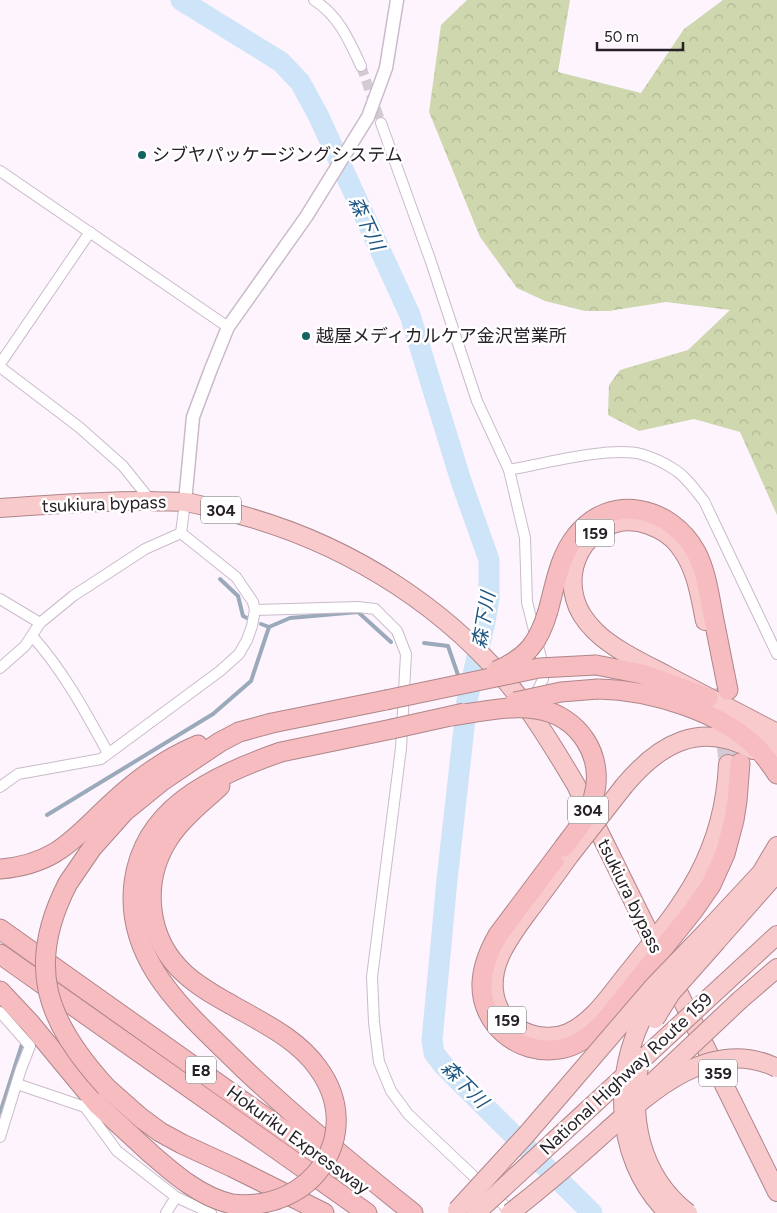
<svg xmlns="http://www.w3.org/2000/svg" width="777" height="1213" viewBox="0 0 777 1213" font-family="Figtree,'Noto Sans JP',sans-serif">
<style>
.forest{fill:url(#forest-crowns)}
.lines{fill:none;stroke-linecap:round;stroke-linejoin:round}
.stream{stroke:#9baaba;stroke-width:4}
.river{stroke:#cde4f9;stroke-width:21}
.minor-tunnel{stroke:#d3cad3;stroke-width:10;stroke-dasharray:10 5;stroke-linecap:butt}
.trunk-tunnel{stroke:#d3cad3;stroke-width:18;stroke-dasharray:18 9;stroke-linecap:butt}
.minor-casing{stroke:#cabbca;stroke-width:12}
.tertiary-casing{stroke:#cabbca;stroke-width:15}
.trunk-casing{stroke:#ae868a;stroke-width:20}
.motorway-casing{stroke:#ae868a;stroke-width:21}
.minor{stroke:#fff;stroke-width:10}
.tertiary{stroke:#fff;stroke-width:12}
.trunk{stroke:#f8cacc;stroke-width:18}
.motorway{stroke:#f7bcbf;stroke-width:19}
.trunk-bridge-casing{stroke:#ae868a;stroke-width:20;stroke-linecap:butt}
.motorway-bridge-casing{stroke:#ae868a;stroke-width:21;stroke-linecap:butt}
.trunk-bridge{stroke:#f8cacc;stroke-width:18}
.motorway-bridge{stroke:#f7bcbf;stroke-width:19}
.poi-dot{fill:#136361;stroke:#fff;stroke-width:2}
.labels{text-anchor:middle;stroke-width:5;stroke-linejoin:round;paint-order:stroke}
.shield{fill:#fff;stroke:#686468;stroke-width:1}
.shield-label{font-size:16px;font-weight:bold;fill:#272127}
.poi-label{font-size:18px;fill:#272127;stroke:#fff;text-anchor:start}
.street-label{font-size:18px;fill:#272127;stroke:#fff}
.water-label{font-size:19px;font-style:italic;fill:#1e5682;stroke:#fff}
</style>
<defs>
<pattern id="forest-crowns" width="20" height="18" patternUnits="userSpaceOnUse" patternTransform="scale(1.25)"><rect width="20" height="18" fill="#ced7ae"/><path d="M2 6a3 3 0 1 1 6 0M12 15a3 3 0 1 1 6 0" fill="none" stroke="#b1b896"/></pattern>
</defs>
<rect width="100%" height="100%" fill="#fef4fe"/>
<path class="forest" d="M467,0H570L558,72L641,93L684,29L723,0H777V515L740,432L694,419L639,431L608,415L609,385L620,370L688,350L730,310L666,302L609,311H585L545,301L517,288L480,237L429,112L441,25Z"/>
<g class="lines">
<g class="stream">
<path d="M220,579L238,596L243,616L247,618"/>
<path d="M261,624L269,627"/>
<path d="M424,643L448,646L459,678"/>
<path d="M463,689L467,701"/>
<path d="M47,815L213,714L251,681L269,627L290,618L358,612L391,642"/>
<path d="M0,1113L23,1041"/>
</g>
<path class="river" d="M181,0L281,62L300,82L318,115L410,315L461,481L489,560V598L485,622L467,701L447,880L432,1040L434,1053L444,1066L592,1213"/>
<path class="minor-tunnel" d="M361,66L381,123"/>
<path class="trunk-tunnel" d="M718,688L728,764"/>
<defs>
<g id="minor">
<path d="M314,0C339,16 349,40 361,66"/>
<path d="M381,123L430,259L477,401L509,470L525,538L527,602L543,666V679L538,690L532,696"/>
<path d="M0,171L228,327"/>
<path d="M0,364L90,232"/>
<path d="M0,367L79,427L123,466L151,501"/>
<path d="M509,470C542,464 610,446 641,454C651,457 663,462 672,468C685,475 695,490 704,501L777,654"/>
<path d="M181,533L185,502"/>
<path d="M0,599L40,623"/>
<path d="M255,610L358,607L375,609L397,631L406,654L401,748L372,977L374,1022L379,1062L391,1091L408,1114L504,1205L509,1213"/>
<path d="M32,636C63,670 86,713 108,753"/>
<path d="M0,668L25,646L40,623L73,596L145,549L181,533"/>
<path d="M0,787L18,774L101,759L220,671L239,654L247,640L252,626L255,610L253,602L236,577L181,533"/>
<path d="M0,1012L30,1046L21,1069L0,1137"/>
<path d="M17,1084L85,1107L117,1151L176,1197L211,1213"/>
<path d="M166,1213L176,1197"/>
</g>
<path id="tertiary" d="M185,502L193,417L211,369L228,327L306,217L368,117L386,68L397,0"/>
<g id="trunk">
<path d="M0,508C50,505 101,500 151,501C163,502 174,501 185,502C203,505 220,510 237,514C350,544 455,611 525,705C544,731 560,758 576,785L777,1192"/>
<path d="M705,621C700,596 696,567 679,546C672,536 660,529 649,525C602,508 562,554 575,599C578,611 586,622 595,631C613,649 643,663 666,675C703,694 740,714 777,733"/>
<path d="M754,729L777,750"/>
<path d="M624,786C659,744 700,720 753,750"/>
<path d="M570,855C558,872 546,888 534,904C513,933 482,968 498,1006C502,1016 508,1023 517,1028C533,1037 552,1040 568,1033C594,1021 610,995 627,974C682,906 724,856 728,764"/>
<path d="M707,931L761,873L777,846"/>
<path d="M717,941L777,873"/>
<path d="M725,983L777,935"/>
<path d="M740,1000L777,968"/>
</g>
<g id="motorway">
<path d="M548,611C555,586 559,557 576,536C610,492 671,506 696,552C706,571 709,594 713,615C718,640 723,665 728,690"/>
<path d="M596,665L642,674L708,698"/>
<path d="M598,689C650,690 721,711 758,749C766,757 771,765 777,774"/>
<path d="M392,729L281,752C249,763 209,780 183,800C126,844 119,914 156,973C179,1009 213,1038 243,1068C297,1119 355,1167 413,1213"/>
<path d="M220,786C203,802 182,818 169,838C141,881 146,939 185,974C198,986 214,995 230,1004"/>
<path d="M564,847L498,935C490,949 483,965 482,982C480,1024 518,1056 560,1049C578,1046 593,1034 605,1021L693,911L711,885L725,854L734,820L737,801L740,763"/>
<path d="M0,869C59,864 75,836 115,800C140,777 167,758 198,745"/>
<path d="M68,883L92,848L125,811L162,781L220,742L239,732L272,723L386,700"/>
<path d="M0,929L337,1168"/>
<path d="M0,954L367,1213"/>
<path d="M0,991L30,1023L97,1104L149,1152"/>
<path d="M106,1087L141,1118L160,1132L182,1144L232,1167L324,1213"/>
</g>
</defs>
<use href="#minor" class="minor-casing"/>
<use href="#tertiary" class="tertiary-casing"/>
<use href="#trunk" class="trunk-casing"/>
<use href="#motorway" class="motorway-casing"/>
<use href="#minor" class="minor"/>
<use href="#tertiary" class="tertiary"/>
<use href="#trunk" class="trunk"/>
<use href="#motorway" class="motorway"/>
<defs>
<g id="trunk-bridge">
<path d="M570,855L624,786"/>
<path d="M655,996C611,1062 610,1156 668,1213"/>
<path d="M655,1019L671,993L717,941"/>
<path d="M641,1057C628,1115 639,1175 688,1213"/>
<path d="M653,1082L740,1000"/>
<path d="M457,1210L526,1135L653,987L707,931"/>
<path d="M476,1213L725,983"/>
<path d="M510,1213C537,1192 563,1170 589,1147C638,1104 705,1032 777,1068"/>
</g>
<g id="motorway-bridge">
<path d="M496,671C527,658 539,642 548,611"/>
<path d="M386,700L539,668L596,665"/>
<path d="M515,702L561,692L598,689"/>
<path d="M452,716C479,712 509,705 536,709C579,715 606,757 593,799C588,817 575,832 564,847"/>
<path d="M392,729L464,713"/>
<path d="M68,883C25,966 46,1021 106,1087"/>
<path d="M149,1152C173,1173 200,1197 232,1204C313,1213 366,1133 318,1068C297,1038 261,1022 230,1004"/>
</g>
</defs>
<use href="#trunk-bridge" class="trunk-bridge-casing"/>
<use href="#motorway-bridge" class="motorway-bridge-casing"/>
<use href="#trunk-bridge" class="trunk-bridge"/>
<use href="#motorway-bridge" class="motorway-bridge"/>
</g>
<g class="poi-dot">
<circle cx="142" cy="155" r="5"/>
<circle cx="306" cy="336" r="5"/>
</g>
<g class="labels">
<g class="shield">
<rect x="201" y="496.5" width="40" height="27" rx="4"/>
<rect x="576" y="519.5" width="38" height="27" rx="4"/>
<rect x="568" y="796.5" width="40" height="27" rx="4"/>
<rect x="488" y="1006.5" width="38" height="27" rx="4"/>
<rect x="186" y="1056.5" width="30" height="27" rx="4"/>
<rect x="699" y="1059.5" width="38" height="27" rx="4"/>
</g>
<g class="shield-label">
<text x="221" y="516">304</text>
<text x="595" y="539">159</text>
<text x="588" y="816">304</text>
<text x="507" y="1026">159</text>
<text x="201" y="1076">E8</text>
<text x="718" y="1079">359</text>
</g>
<g class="poi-label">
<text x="152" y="161">シブヤパッケージングシステム</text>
<text x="316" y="342">越屋メディカルケア金沢営業所</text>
</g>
<g class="street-label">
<text transform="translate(104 504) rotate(-2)" y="6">tsukiura bypass</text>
<text transform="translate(630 896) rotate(64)" y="6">tsukiura bypass</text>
<text transform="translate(626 1074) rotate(-43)" y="6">National Highway Route 159</text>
<text transform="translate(298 1140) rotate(36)" y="6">Hokuriku Expressway</text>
</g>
<g class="water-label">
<text transform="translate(367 223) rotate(65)" y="7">森下川</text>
<text transform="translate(483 620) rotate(-80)" y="7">森下川</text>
<text transform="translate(465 1084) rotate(45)" y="7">森下川</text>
</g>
</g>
<path d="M597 42v8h86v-8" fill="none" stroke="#272127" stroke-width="2.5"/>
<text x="604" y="42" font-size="15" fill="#272127" stroke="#ffffff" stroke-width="4" paint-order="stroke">50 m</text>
</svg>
